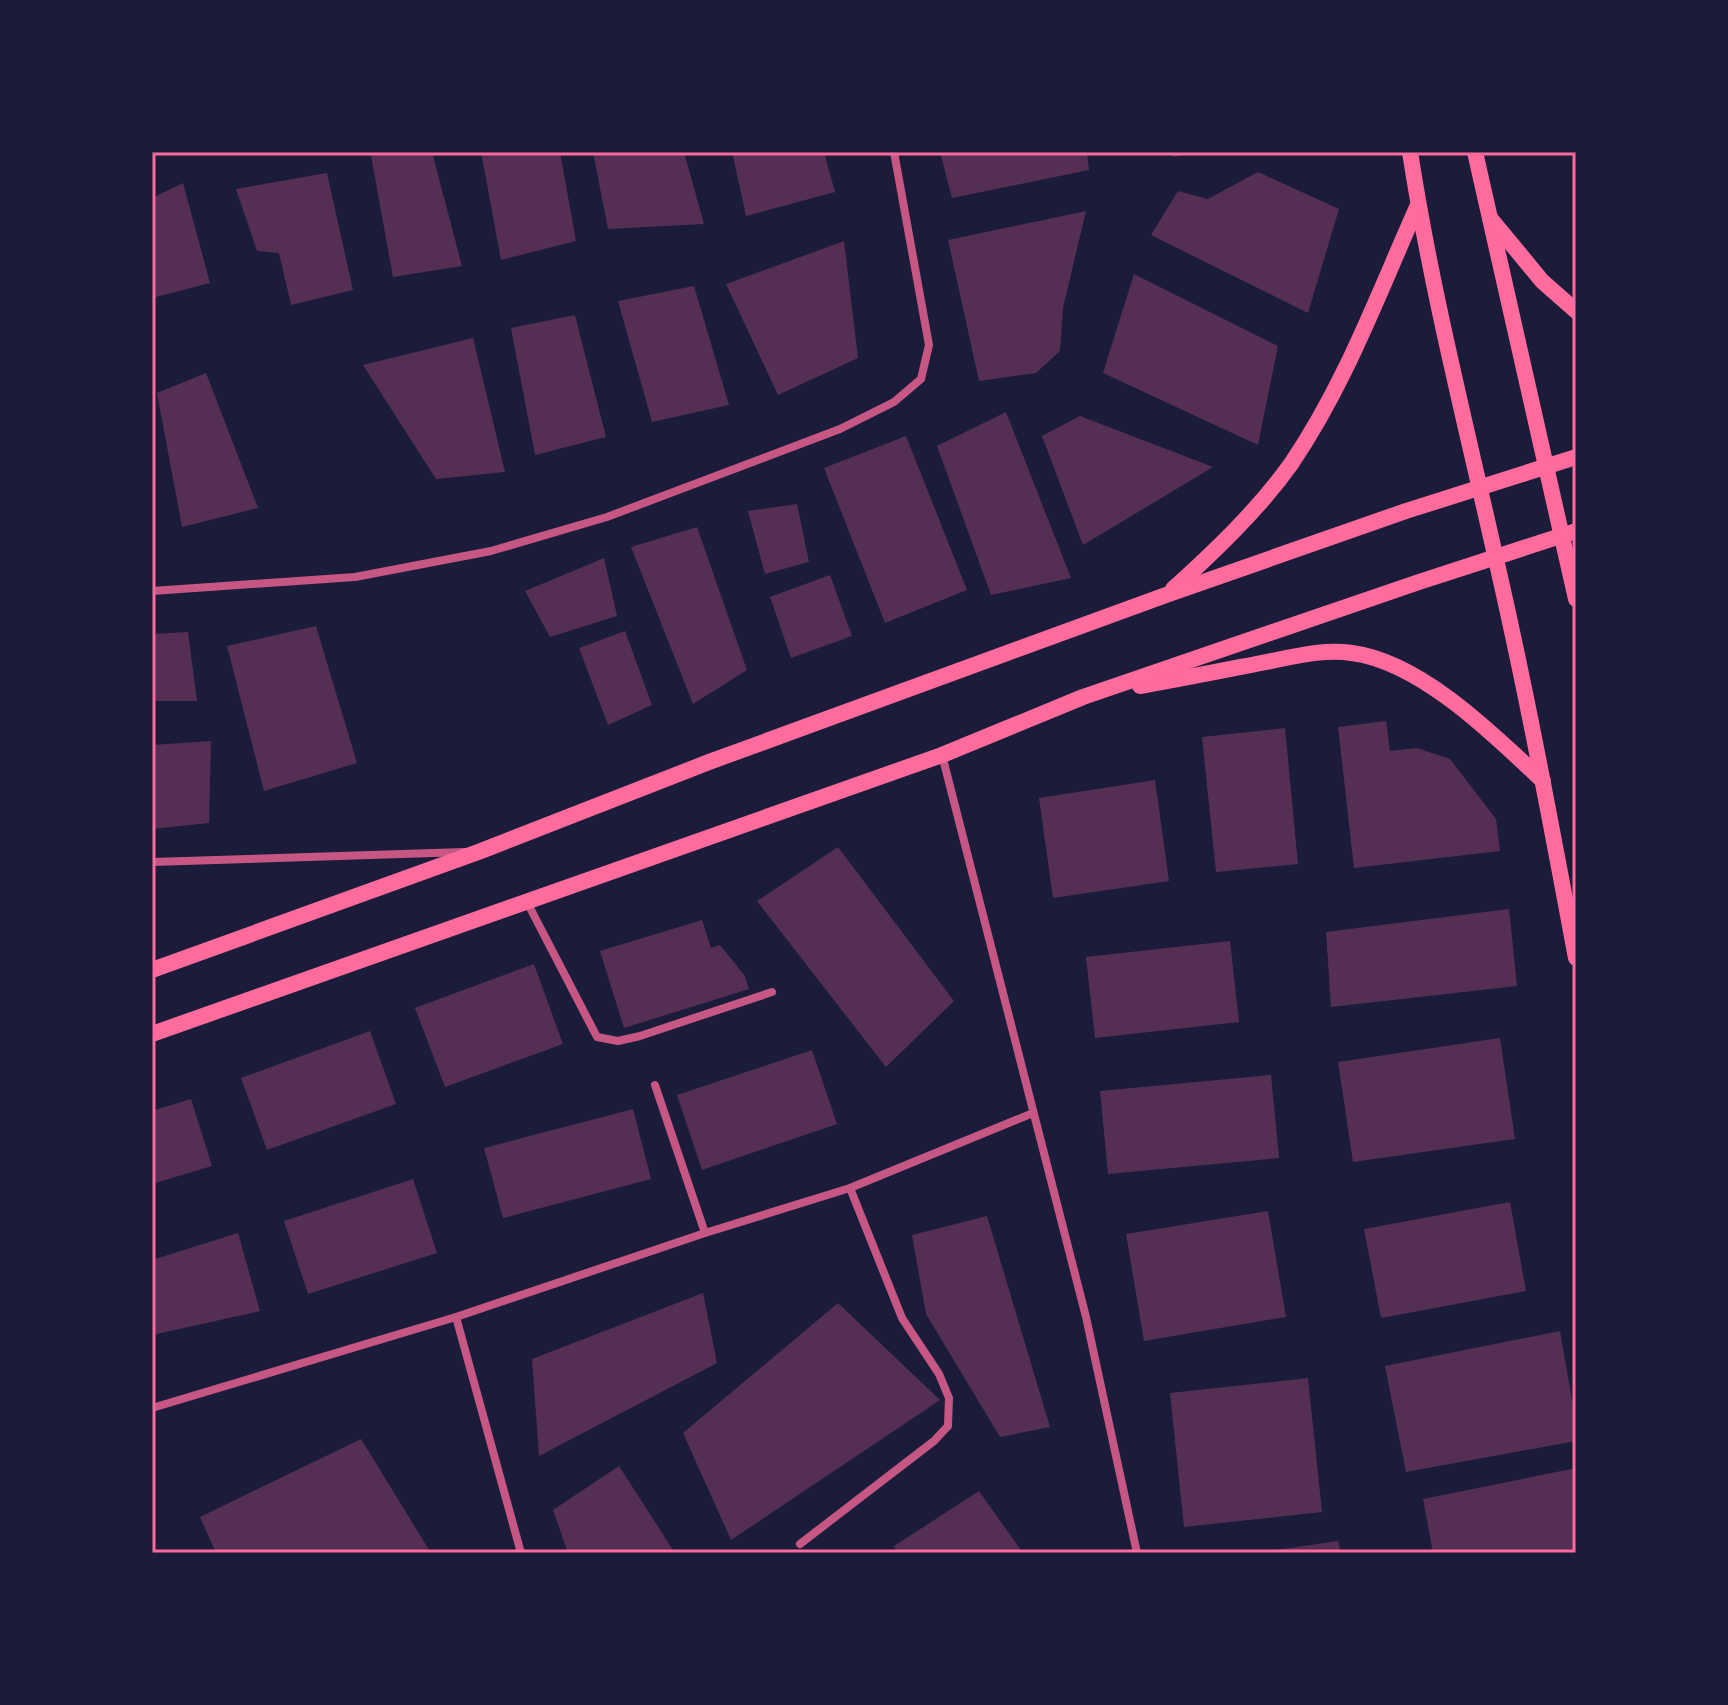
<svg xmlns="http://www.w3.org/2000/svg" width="1728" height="1705" viewBox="0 0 1728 1705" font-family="'Varela Round',sans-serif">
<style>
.building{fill:#542f53}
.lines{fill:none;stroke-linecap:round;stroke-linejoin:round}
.minor{stroke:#c65784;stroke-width:8}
.secondary{stroke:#ff6b9d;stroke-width:16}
.neatline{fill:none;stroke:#ff6b9d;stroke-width:3}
</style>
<rect width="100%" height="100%" fill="#1b1b3a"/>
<g class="building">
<path d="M389,152H432L462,266L393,277L371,156Z"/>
<path d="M481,152H560L576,241L501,260Z"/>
<path d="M593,152H684L704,224L608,229Z"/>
<path d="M732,152H824L835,192L746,216Z"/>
<path d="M940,152H1087L1089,170L952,198Z"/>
<path d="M1172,152H1192V153L1173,157Z"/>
<path d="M1258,172L1339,209L1308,313L1151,235L1178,191L1208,199Z"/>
<path d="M327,173L353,290L291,305L279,253L257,251L236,189Z"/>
<path d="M183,183L210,283L152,298V198Z"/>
<path d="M1086,211L1063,308L1060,351L1036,373L979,381L948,240Z"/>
<path d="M844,241L858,358L778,395L726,284Z"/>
<path d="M1134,274L1278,346L1258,445L1103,373Z"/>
<path d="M694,286L729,405L652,422L618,301Z"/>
<path d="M575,315L606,437L535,455L511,328Z"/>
<path d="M473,338L505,472L436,479L363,365Z"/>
<path d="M206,373L258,508L182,527L157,393Z"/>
<path d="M1006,412L1071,578L991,595L937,446Z"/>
<path d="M1080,416L1213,467L1083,545L1042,436Z"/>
<path d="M906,436L967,590L885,623L824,468Z"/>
<path d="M797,504L809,562L765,574L748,511Z"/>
<path d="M697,527L747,670L693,704L631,547Z"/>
<path d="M604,558L617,616L550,637L525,591Z"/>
<path d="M830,575L852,636L791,658L770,597Z"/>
<path d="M316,626L357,763L264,791L227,646Z"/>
<path d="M625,631L652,705L608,725L579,648Z"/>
<path d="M188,632L197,701H152V634Z"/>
<path d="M1386,721L1390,751L1417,748L1450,759L1496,819L1500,851L1354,868L1338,727Z"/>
<path d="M1285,728L1298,864L1216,872L1202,737Z"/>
<path d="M211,741L209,823L152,829V745Z"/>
<path d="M1155,780L1169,881L1053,898L1039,798Z"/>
<path d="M838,847L954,1001L886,1067L757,901Z"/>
<path d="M1509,909L1517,986L1331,1007L1326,932Z"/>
<path d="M702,920L711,948L720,945L745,976L749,989L624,1028L600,951Z"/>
<path d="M1230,941L1239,1022L1095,1038L1086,957Z"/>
<path d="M534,964L563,1044L445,1087L415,1008Z"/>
<path d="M370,1031L396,1104L267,1150L241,1078Z"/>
<path d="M1500,1038L1515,1139L1353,1162L1338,1062Z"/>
<path d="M812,1050L837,1124L702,1170L677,1095Z"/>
<path d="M1271,1075L1279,1158L1108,1174L1100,1091Z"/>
<path d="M191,1099L212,1166L152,1184V1111Z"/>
<path d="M633,1109L651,1179L503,1218L484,1148Z"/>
<path d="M413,1179L437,1253L308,1294L284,1221Z"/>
<path d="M1510,1202L1526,1291L1381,1318L1364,1229Z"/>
<path d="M1268,1211L1286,1317L1144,1341L1126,1234Z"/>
<path d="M987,1216L1050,1427L1000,1437L926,1314L912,1235Z"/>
<path d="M238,1233L260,1311L152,1335V1260Z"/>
<path d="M703,1293L717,1363L539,1456L532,1359Z"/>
<path d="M838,1303L940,1400L731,1540L683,1433Z"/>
<path d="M1560,1331L1576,1423V1441L1406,1472L1385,1366Z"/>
<path d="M1308,1378L1322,1512L1184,1527L1170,1393Z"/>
<path d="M361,1439L431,1553H216L200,1517Z"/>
<path d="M619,1466L675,1553H568L553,1510Z"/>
<path d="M1576,1468V1553H1433L1423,1499Z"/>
<path d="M979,1491L1023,1553H897L894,1546Z"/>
<path d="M1338,1541L1341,1553H1269V1551Z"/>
</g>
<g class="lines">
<g class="minor">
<path d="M152,591L355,577L491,551L607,517L840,429L894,402L921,379L929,345L894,152"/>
<path d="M942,755L1086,1317L1137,1553"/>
<path d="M152,862L464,852"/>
<path d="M527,902L597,1037L618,1041L640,1036L772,992"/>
<path d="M655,1085L705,1233"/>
<path d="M456,1317L521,1553"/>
<path d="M152,1408L456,1317L705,1233L850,1188L1033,1113"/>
<path d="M800,1544L934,1441L948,1426L949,1398L939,1374L902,1318L850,1188"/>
</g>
<g class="secondary">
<path d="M1410,152C1431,288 1465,421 1495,555C1526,689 1551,824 1576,958"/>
<path d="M1475,152L1576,599"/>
<path d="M1490,218L1542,281L1576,311"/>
<path d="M1173,589C1215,551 1258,510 1291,464C1345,385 1379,292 1418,205"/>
<path d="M1140,686C1180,679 1220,671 1261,663C1289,658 1322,648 1352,653C1421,662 1494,735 1543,781"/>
<path d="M152,970L481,851L709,762L1166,595L1406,511L1576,457"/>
<path d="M152,1034L942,755L1083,697L1419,582L1576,531"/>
</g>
</g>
<rect width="1728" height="1705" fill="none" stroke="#1b1b3a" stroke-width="308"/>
<rect x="154" y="154" width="1420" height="1397" class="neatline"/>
</svg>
